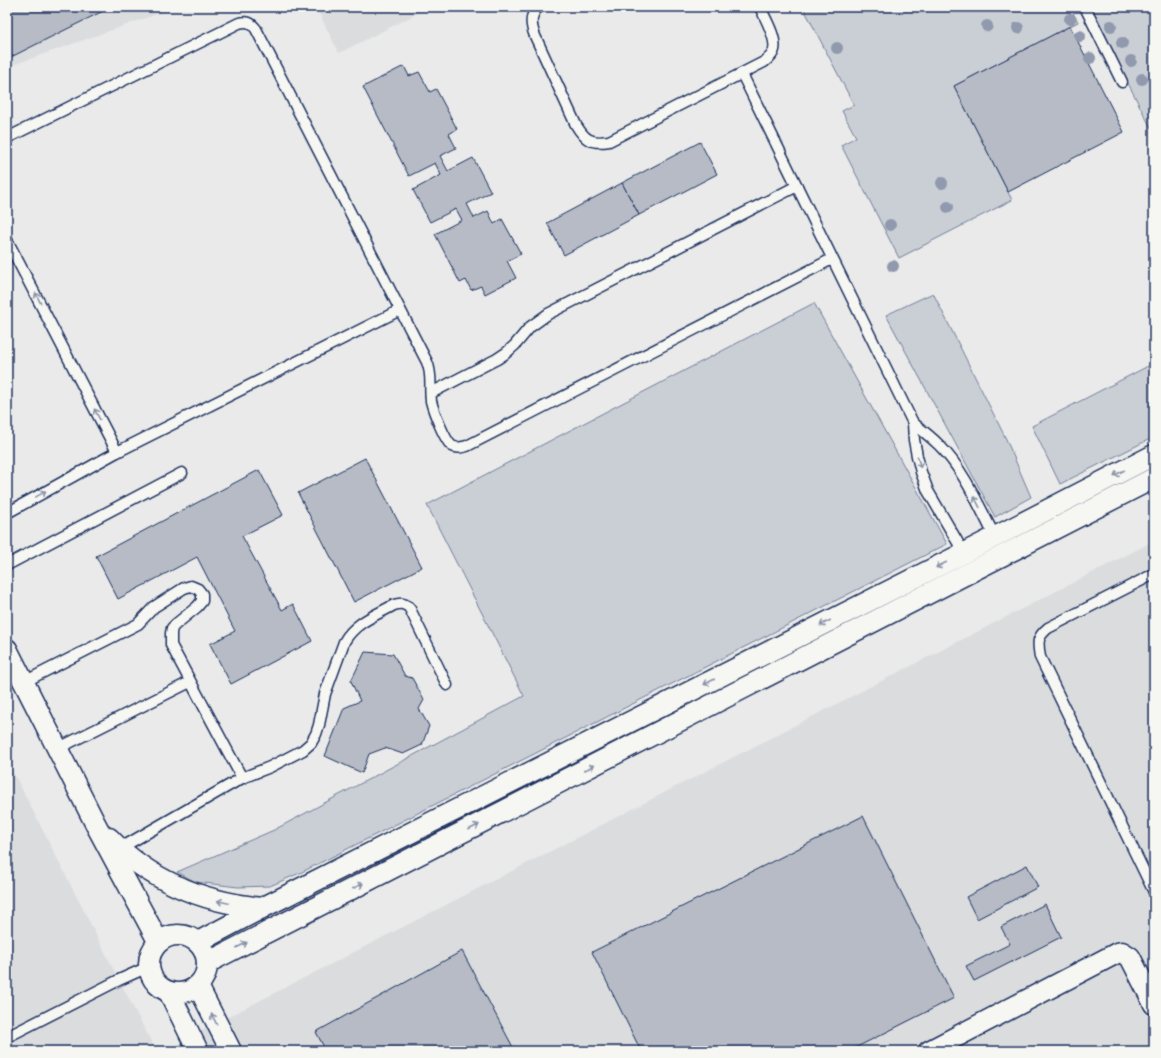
<svg xmlns="http://www.w3.org/2000/svg" width="1161" height="1058" viewBox="0 0 1161 1058" font-family="Pangolin,sans-serif">
<style>
.built{fill:#dadcde}
.green{fill:#caced5;stroke:#727e9a}
.building{fill:#b6bbc6;stroke:#1b2f5e}
.lines{fill:none;stroke-linecap:round;stroke-linejoin:round}
.lane-casing{stroke:#1b2f5e;stroke-width:13}
.street-casing{stroke:#1b2f5e;stroke-width:23}
.lane{stroke:#f6f6f2;stroke-width:10}
.street{stroke:#f6f6f2;stroke-width:20}
.tree{fill:#9099ad}
.oneway{stroke:#8892a8}
</style>
<rect width="100%" height="100%" fill="#e9eae9"/>
<filter id="ink" filterUnits="userSpaceOnUse"><feTurbulence type="fractalNoise" baseFrequency=".025" numOctaves="2"/><feDisplacementMap in="SourceGraphic" scale="8" xChannelSelector="R" yChannelSelector="G"/><feConvolveMatrix kernelMatrix="1 2 1 2 8 2 1 2 1" color-interpolation-filters="sRGB"/></filter>
<g filter="url(#ink)">
<g class="built">
<path d="M7,7H177L7,67Z"/>
<path d="M316,7H430L339,53Z"/>
<path d="M1154,541V1051H168L195,1034Z"/>
<path d="M7,760L119,980L156,1051H7Z"/>
</g>
<g class="green">
<path d="M803,7H1070L1078,22L954,86L1012,200L899,258L841,145L856,137L842,111L854,105Z"/>
<path d="M1089,7H1154V126L1151,128Z"/>
<path d="M933,293L1006,439L1031,497L995,517L886,315Z"/>
<path d="M814,303L947,544L302,872L270,886L238,887L196,882L177,872L274,830L524,696L427,505Z"/>
<path d="M1154,363V437L1060,484L1032,426Z"/>
</g>
<g class="building">
<path d="M7,7H111L7,59Z"/>
<path d="M1070,26L1124,132L1008,192L954,86Z"/>
<path d="M404,66L409,76L419,72L430,92L436,89L457,129L449,134L456,148L440,156L448,171L473,158L491,192L467,204L474,218L488,211L494,224L502,219L521,254L507,261L516,278L485,294L481,286L471,290L466,280L460,283L435,234L462,220L456,209L430,222L413,190L441,175L435,163L409,176L363,87Z"/>
<path d="M700,142L717,174L639,215L622,183Z"/>
<path d="M622,183L639,215L564,255L547,223Z"/>
<path d="M365,458L422,567L354,602L298,493Z"/>
<path d="M259,470L283,515L242,536L282,610L293,604L312,641L231,684L210,644L235,631L197,557L118,599L96,556Z"/>
<path d="M365,652L393,654L405,676L412,678L424,700L419,709L429,726L422,745L403,754L385,748L369,754L362,773L325,756L344,708L360,701L351,681Z"/>
<path d="M863,816L954,998L849,1051H641L592,952Z"/>
<path d="M1027,865L1038,887L977,919L966,897Z"/>
<path d="M1045,904L1061,937L974,981L966,966L1010,944L1001,927Z"/>
<path d="M462,951L515,1051H326L316,1032Z"/>
</g>
<g class="lines">
<defs>
<g id="lane">
<path d="M539,7C529,14 531,26 535,36L576,125C585,140 591,144 609,141L764,62C768,59 773,55 774,50C777,38 765,18 760,7"/>
<path d="M1085,7L1122,82"/>
<path d="M742,74L913,423L914,440L917,456L921,472L928,491L964,553"/>
<path d="M7,138L239,23C247,21 251,22 256,29L427,362C433,376 429,387 431,401C433,410 445,441 452,446C457,449 463,447 467,446L832,259"/>
<path d="M7,240L117,452L7,513"/>
<path d="M431,393L497,359L506,353L515,345L530,327L548,314L797,186"/>
<path d="M913,423C922,430 931,437 939,445C964,470 979,506 995,537"/>
<path d="M117,452L400,310"/>
<path d="M7,565L182,473"/>
<path d="M1154,574L1048,628C1036,638 1038,643 1040,657L1154,892"/>
<path d="M24,682L138,624L154,607L184,588L191,586L198,589L202,594V601L197,607L176,624L172,628L171,633V645L242,778"/>
<path d="M57,749L190,682"/>
<path d="M119,849L242,778L270,767L303,750L311,743L316,734L319,725L325,694L344,642C354,623 376,615 394,605C400,603 403,603 409,607L447,685"/>
<path d="M7,1037L119,980L148,967"/>
</g>
<g id="street">
<path d="M7,649L96,825L158,941"/>
<path d="M109,838C151,882 203,902 262,908"/>
<circle cx="178" cy="964" r="29"/>
<path d="M198,942L262,908L964,553L1154,455"/>
<path d="M207,963L1154,478"/>
<path d="M198,986L231,1051"/>
<path d="M169,992L198,1051"/>
<path d="M929,1051L1117,953L1122,952L1130,957L1154,1004"/>
</g>
</defs>
<use href="#lane" class="lane-casing"/>
<use href="#street" class="street-casing"/>
<use href="#lane" class="lane"/>
<use href="#street" class="street"/>
</g>
<g class="tree">
<circle cx="1070" cy="19" r="6"/>
<circle cx="987" cy="26" r="6"/>
<circle cx="1111" cy="26" r="6"/>
<circle cx="1018" cy="28" r="6"/>
<circle cx="1080" cy="36" r="6"/>
<circle cx="1122" cy="43" r="6"/>
<circle cx="837" cy="48" r="6"/>
<circle cx="1090" cy="58" r="6"/>
<circle cx="1131" cy="61" r="6"/>
<circle cx="1142" cy="79" r="6"/>
<circle cx="942" cy="183" r="6"/>
<circle cx="948" cy="207" r="6"/>
<circle cx="890" cy="225" r="6"/>
<circle cx="893" cy="266" r="6"/>
</g>
<defs><path id="oneway-shaft" d="M-6 0H5M1.5-3L5.5 0L1.5 3" fill="none" stroke-width="1.6" stroke-linecap="round" stroke-linejoin="round"/></defs>
<g class="oneway">
<use href="#oneway-shaft" transform="translate(38 298) rotate(-117)"/>
<use href="#oneway-shaft" transform="translate(97 414) rotate(-117)"/>
<use href="#oneway-shaft" transform="translate(919 462) rotate(75)"/>
<use href="#oneway-shaft" transform="translate(1119 473) rotate(153)"/>
<use href="#oneway-shaft" transform="translate(41 494) rotate(-29)"/>
<use href="#oneway-shaft" transform="translate(977 502) rotate(-118)"/>
<use href="#oneway-shaft" transform="translate(941 565) rotate(153)"/>
<use href="#oneway-shaft" transform="translate(825 623) rotate(153)"/>
<use href="#oneway-shaft" transform="translate(709 682) rotate(153)"/>
<use href="#oneway-shaft" transform="translate(589 768) rotate(-27)"/>
<use href="#oneway-shaft" transform="translate(474 827) rotate(-27)"/>
<use href="#oneway-shaft" transform="translate(358 886) rotate(-27)"/>
<use href="#oneway-shaft" transform="translate(223 902) rotate(-168)"/>
<use href="#oneway-shaft" transform="translate(242 945) rotate(-27)"/>
<use href="#oneway-shaft" transform="translate(214 1019) rotate(-117)"/>
</g>
</g>
<rect width="1161" height="1058" fill="none" stroke="#f6f6f2" stroke-width="24"/>
<rect x="12" y="12" width="1137" height="1034" fill="none" stroke="#1b2f5e" stroke-width="1.5" filter="url(#ink)"/>
</svg>
